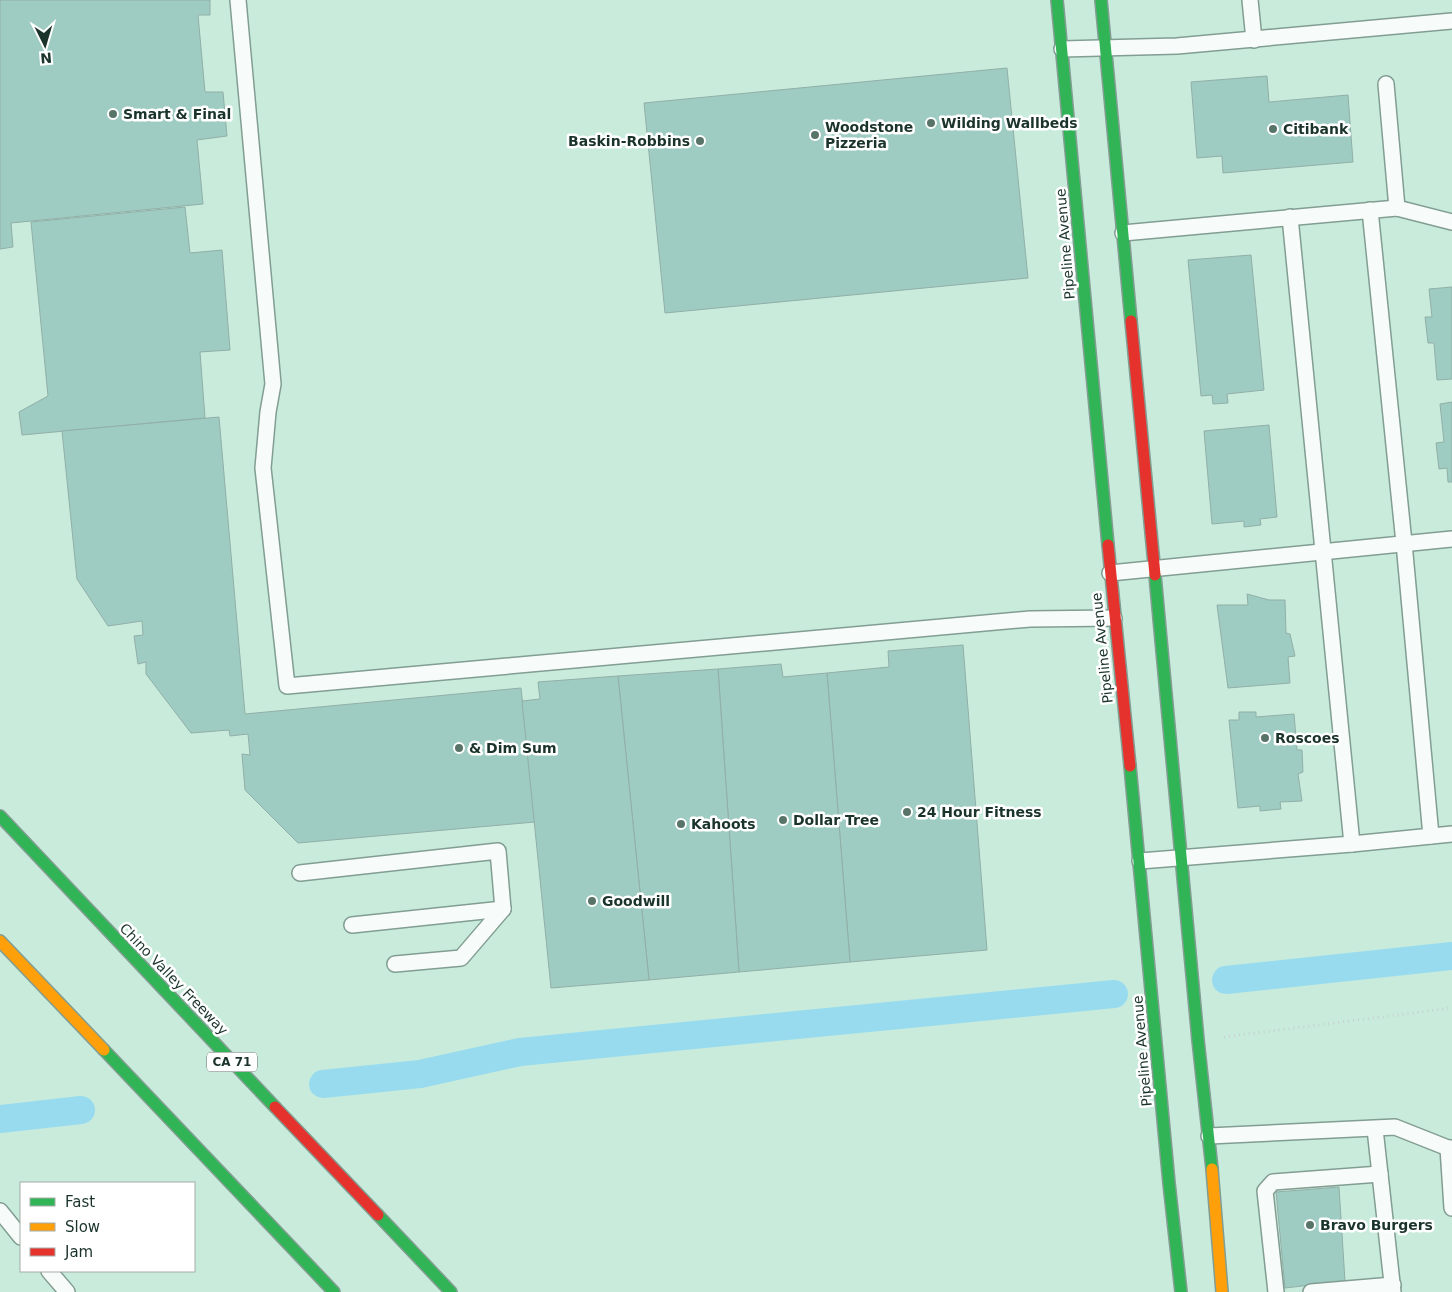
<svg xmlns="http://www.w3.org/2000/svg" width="1452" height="1292" viewBox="0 0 1452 1292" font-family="'DejaVu Sans',sans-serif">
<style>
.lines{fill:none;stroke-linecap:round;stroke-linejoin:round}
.canal{stroke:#98dbef;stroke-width:28}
.building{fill:#9ecbc2;stroke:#92afa7}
.lane-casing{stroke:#829d92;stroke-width:18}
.fast-casing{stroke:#829d92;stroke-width:14}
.slow-casing{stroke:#829d92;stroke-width:14}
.jam-casing{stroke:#829d92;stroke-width:14}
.path{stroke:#c8d2ce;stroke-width:3;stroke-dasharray:1 4;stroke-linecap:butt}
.lane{stroke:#f7fcfa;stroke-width:15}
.fast{stroke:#30b455;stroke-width:11}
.slow{stroke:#ff9f0a;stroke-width:11}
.jam{stroke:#e5322d;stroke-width:11}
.poi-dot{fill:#587469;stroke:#fff;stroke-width:2}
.labels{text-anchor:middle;stroke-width:5;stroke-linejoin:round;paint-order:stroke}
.shield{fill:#fff;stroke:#5f716b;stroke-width:1}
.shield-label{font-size:12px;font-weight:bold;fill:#1b342b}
.poi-label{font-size:14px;font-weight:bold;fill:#1b342b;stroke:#fff;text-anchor:start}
.street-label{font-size:14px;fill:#1b342b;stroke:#fff}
</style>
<rect width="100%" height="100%" fill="#c8ebdc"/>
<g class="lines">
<g class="canal">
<path d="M1226,980L1452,956"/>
<path d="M323,1084L420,1074L520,1052L1114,994"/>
<path d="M0,1119L81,1110"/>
</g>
</g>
<g class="building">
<path d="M0,0H210V15H198L205,92H223L227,136L197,140L203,204L11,223L13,247L0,249Z"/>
<path d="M1007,68L1028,278L665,313L644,103Z"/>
<path d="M1267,76L1269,102L1348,95L1353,162L1223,173L1222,156L1197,158L1191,82Z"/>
<path d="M185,207L190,253L222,250L230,350L200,352L205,418L22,435L19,412L48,396L31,222Z"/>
<path d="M1251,255L1264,390L1227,394L1228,403L1213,404L1212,395L1201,396L1188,260Z"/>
<path d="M1452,287V379L1437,380L1434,343H1428L1425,317H1432L1429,289Z"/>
<path d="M1452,402V482H1448L1447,468L1439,469L1436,443L1444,442L1440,404Z"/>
<path d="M219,417L245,714L521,688L535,822L298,843L245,790L242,754L250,755L248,734L230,736L229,730L191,733L146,674V662L138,664L134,636L143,635L142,621L108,626L77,579L62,431Z"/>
<path d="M1269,425L1277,517L1260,519L1261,525L1244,527V521L1212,524L1204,431Z"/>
<path d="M1247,594L1269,600H1285L1286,633L1290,634L1295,656L1288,657L1290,683L1228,688L1217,605H1248Z"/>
<path d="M963,645L987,950L850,962L827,673L889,667L888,651Z"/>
<path d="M781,664L783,677L827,673L850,962L739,972L718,669Z"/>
<path d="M718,669L739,972L649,980L618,676Z"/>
<path d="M618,676L649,980L551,988L522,701L540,699L538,682Z"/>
<path d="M1239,712H1256V717L1294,714L1297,750H1302L1303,772L1298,774L1302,801L1280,802L1281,809L1260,811V806L1238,808L1229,720H1239Z"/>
<path d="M1339,1187L1345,1281L1285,1288L1276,1192Z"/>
</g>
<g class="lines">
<defs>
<g id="lane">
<path d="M238,0L273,384L268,412L263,468L287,686L1030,619L1114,618"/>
<path d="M1250,0L1254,40"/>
<path d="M1062,49L1177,46L1452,21"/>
<path d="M1386,84L1397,208"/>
<path d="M1370,210L1404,543L1431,836"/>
<path d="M1123,233L1397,208L1452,222"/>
<path d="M1110,573L1452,539"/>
<path d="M1352,844L1452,834"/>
<path d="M1140,861L1352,844L1290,217"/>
<path d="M300,873L498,851L503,909L461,958L395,964"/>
<path d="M352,925L503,909"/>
<path d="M1375,1129L1393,1292"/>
<path d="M1209,1136L1395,1127L1448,1148H1452"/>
<path d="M1448,1148L1452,1208"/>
<path d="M0,1211L21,1237"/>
<path d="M49,1271L67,1292"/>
<path d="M1276,1292L1265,1191L1273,1182L1380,1174"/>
<path d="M1311,1292L1393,1285"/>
</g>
<g id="fast">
<path d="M1057,0L1108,545"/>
<path d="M1101,0L1131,321"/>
<path d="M1155,575L1198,1040L1212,1169"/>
<path d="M1130,766L1169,1183L1181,1292"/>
<path d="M0,816L275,1107"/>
<path d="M104,1050L334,1292"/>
<path d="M378,1215L451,1292"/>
</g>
<g id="slow">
<path d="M0,941L104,1050"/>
<path d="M1212,1169L1222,1292"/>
</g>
<g id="jam">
<path d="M1131,321L1155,575"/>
<path d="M1108,545L1130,766"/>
<path d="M275,1107L378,1215"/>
</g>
</defs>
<use href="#lane" class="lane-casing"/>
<use href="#fast" class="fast-casing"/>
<use href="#slow" class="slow-casing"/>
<use href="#jam" class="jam-casing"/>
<path class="path" d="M1224,1037L1452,1008"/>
<use href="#lane" class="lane"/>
<use href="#fast" class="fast"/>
<use href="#slow" class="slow"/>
<use href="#jam" class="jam"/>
</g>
<g class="poi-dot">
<circle cx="113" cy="114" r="5"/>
<circle cx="931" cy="123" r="5"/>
<circle cx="1273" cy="129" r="5"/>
<circle cx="815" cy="135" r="5"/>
<circle cx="700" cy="141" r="5"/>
<circle cx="1265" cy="738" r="5"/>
<circle cx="459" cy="748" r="5"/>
<circle cx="907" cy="812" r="5"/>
<circle cx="783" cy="820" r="5"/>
<circle cx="681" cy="824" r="5"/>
<circle cx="592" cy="901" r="5"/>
<circle cx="1310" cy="1225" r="5"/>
</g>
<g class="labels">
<rect class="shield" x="207" y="1052.5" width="50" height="19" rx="4"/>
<g class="shield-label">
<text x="232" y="1066">CA 71</text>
</g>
<g class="poi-label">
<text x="123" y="119">Smart &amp; Final</text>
<text x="941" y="128">Wilding Wallbeds</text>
<text x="825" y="132">Woodstone<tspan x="825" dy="16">Pizzeria</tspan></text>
<text x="1283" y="134">Citibank</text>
<text x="690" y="146" text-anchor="end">Baskin-Robbins</text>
<text x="1275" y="743">Roscoes</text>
<text x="469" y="753">&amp; Dim Sum</text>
<text x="917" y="817">24 Hour Fitness</text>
<text x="793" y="825">Dollar Tree</text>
<text x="691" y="829">Kahoots</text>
<text x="602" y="906">Goodwill</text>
<text x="1320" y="1230">Bravo Burgers</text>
</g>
<g class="street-label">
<text transform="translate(1065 244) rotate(-95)" y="5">Pipeline Avenue</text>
<text transform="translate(1102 648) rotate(-96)" y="5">Pipeline Avenue</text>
<text transform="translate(174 979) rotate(46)" y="5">Chino Valley Freeway</text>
<text transform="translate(1142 1051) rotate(-95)" y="5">Pipeline Avenue</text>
</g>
</g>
<rect x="20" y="1182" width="175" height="90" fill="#ffffff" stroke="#a4aeaa"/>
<rect x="30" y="1198" width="25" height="8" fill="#30b455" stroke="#a4aeaa"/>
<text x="65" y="1207" font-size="15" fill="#1b342b">Fast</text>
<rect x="30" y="1223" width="25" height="8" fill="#ff9f0a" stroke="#a4aeaa"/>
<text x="65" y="1232" font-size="15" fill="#1b342b">Slow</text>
<rect x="30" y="1248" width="25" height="8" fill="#e5322d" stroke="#a4aeaa"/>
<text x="65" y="1257" font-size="15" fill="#1b342b">Jam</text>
<g transform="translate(45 45) rotate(175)" stroke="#ffffff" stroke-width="4" paint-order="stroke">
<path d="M0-4L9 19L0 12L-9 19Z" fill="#1b342b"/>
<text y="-8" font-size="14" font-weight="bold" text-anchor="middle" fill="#1b342b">N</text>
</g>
</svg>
